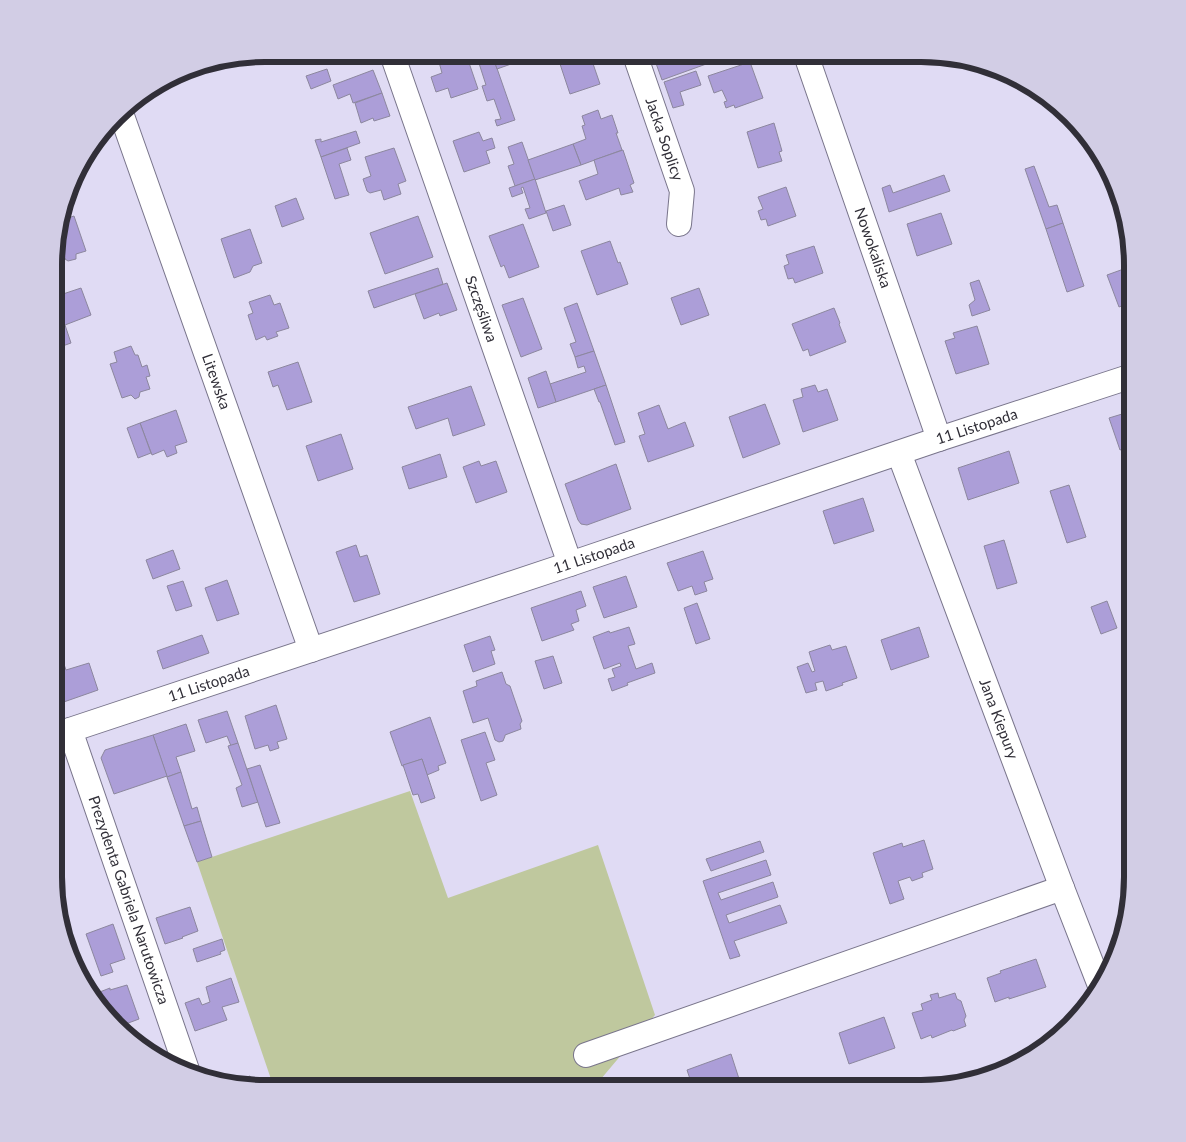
<svg xmlns="http://www.w3.org/2000/svg" width="1186" height="1142" viewBox="0 0 1186 1142" font-family="Lato,sans-serif">
<style>
.green{fill:#bfc89e}
.building{fill:#ac9ed8;stroke:#8c879e}
.lines{fill:none;stroke-linecap:round;stroke-linejoin:round}
.minor-casing{stroke:#79758b;stroke-width:26}
.minor{stroke:#fff;stroke-width:24}
.labels{text-anchor:middle;stroke-width:4;stroke-linejoin:round;paint-order:stroke}
.street-label{font-size:15px;fill:#312f38;stroke:#e0dbf4}
.rim{fill:none;stroke:#312f38;stroke-width:6}
</style>
<rect width="100%" height="100%" fill="#e0dbf4"/>
<path class="green" d="M410,791L448,898L598,845L655,1015L595,1086L596,1088H274L197,862Z"/>
<g class="building">
<path d="M462,54H466L478,89L451,98L448,88L436,92L431,77L442,73L439,62Z"/>
<path d="M476,54H492L515,120L497,126L495,120L501,119L494,99L487,101L482,86L486,85Z"/>
<path d="M492,54H527L528,58L497,69Z"/>
<path d="M557,55H590L600,84L570,94Z"/>
<path d="M653,55H706L709,63L662,80Z"/>
<path d="M750,62L763,98L735,108L734,105L726,108L724,102L727,101L722,90L714,93L708,76Z"/>
<path d="M327,69L331,81L311,89L306,76Z"/>
<path d="M373,70L382,93L353,103L350,94L338,99L333,85Z"/>
<path d="M696,71L701,85L680,92L684,105L673,108L664,82Z"/>
<path d="M382,93L390,116L374,121L373,118L361,123L355,103Z"/>
<path d="M598,110L601,119L612,115L618,133H616L622,150L581,165L573,144L586,139L582,126L585,125L582,116Z"/>
<path d="M774,123L782,151L779,152L782,161L758,168L747,132Z"/>
<path d="M356,131L360,143L321,157L315,140L321,139V142Z"/>
<path d="M479,132L483,141L492,138L495,148L486,151L490,163L464,172L453,141Z"/>
<path d="M522,142L535,179L515,186L508,166L514,164L508,147Z"/>
<path d="M573,144L581,165L535,180L528,160Z"/>
<path d="M347,148L351,160L339,164L349,195L335,199L321,157Z"/>
<path d="M394,148L406,181L398,184L401,194L384,200L381,190L370,193L367,191L363,179L371,176L365,157Z"/>
<path d="M623,150L634,183L630,185L633,192L621,195L619,188L586,200L579,181L598,174L594,160Z"/>
<path d="M1034,166L1049,207L1057,205L1063,223L1046,229L1025,169Z"/>
<path d="M944,175L950,191L889,212L882,188L890,185L893,193Z"/>
<path d="M535,179L546,213L529,219L525,209L530,208L523,187L521,188L523,193L512,197L509,188Z"/>
<path d="M786,187L796,216L768,226L766,219L761,220L758,211L763,209L758,197Z"/>
<path d="M296,198L304,219L282,227L275,206Z"/>
<path d="M564,205L571,225L553,231L546,211Z"/>
<path d="M941,213L952,244L917,256L907,224Z"/>
<path d="M74,216L86,251L76,254V259L68,261L65,259V258L58,260V225L59,221Z"/>
<path d="M418,216L433,257L385,274L370,233Z"/>
<path d="M1063,223L1084,286L1067,292L1046,229Z"/>
<path d="M523,224L539,267L509,278L504,265L501,267L489,236Z"/>
<path d="M250,229L262,263L253,266L250,272L234,278L221,239Z"/>
<path d="M610,241L618,263L620,262L628,284L597,295L581,251Z"/>
<path d="M814,246L823,273L795,283L793,278L788,279L784,266L789,264L786,255Z"/>
<path d="M1132,266V302L1119,307L1107,275Z"/>
<path d="M438,268L443,284L374,308L368,291Z"/>
<path d="M979,280L990,310L972,316L969,305L975,300L970,283Z"/>
<path d="M447,283L457,310L440,316L439,313L424,319L415,294Z"/>
<path d="M81,288L91,315L65,325L71,343L57,348V296Z"/>
<path d="M699,288L709,315L681,325L671,298Z"/>
<path d="M270,295L274,305L280,303L289,328L276,332L278,336L267,340L265,336L256,340L248,315L253,313L249,302Z"/>
<path d="M523,298L542,349L521,357L502,305Z"/>
<path d="M577,303L594,351L575,357L570,344L576,342L564,308Z"/>
<path d="M834,308L840,323L839,324L846,342L810,356L808,349L803,351L792,324Z"/>
<path d="M977,326L989,364L956,374L945,341L955,338L953,333Z"/>
<path d="M131,346L135,355H138L142,367L147,365L150,376L146,377L150,389L140,392L139,397L135,399L131,395L122,398L110,364L117,362L114,352Z"/>
<path d="M594,351L606,385L556,402L550,384L586,372L584,366L578,368L575,357Z"/>
<path d="M298,362L312,402L287,410L278,385L273,387L268,372Z"/>
<path d="M546,371L556,402L538,408L528,378Z"/>
<path d="M606,385L625,442L615,445L600,402H599L594,389Z"/>
<path d="M815,385L818,392L827,389L838,420L803,432L793,400L803,397L801,389Z"/>
<path d="M471,386L485,425L453,436L448,418L416,429L408,407Z"/>
<path d="M765,404L780,444L743,458L729,417Z"/>
<path d="M659,405L668,429L685,422L694,446L648,462L639,436L645,434L638,413Z"/>
<path d="M176,410L187,442L175,446L177,453L167,457L164,450L152,455L140,423Z"/>
<path d="M1132,411V446L1120,450L1109,418Z"/>
<path d="M140,423L151,453L138,458L127,428Z"/>
<path d="M341,434L353,469L318,481L306,446Z"/>
<path d="M1009,451L1019,483L968,500L958,468Z"/>
<path d="M440,454L447,477L409,489L402,467Z"/>
<path d="M479,461L481,466L496,461L507,492L476,503L463,467Z"/>
<path d="M616,464L631,509L587,525L581,524L578,520L565,484Z"/>
<path d="M1069,485L1086,537L1067,543L1050,491Z"/>
<path d="M1132,494V517L1125,496Z"/>
<path d="M863,498L874,531L834,544L823,511Z"/>
<path d="M1004,540L1017,583L997,589L984,546Z"/>
<path d="M356,545L360,557L367,555L380,594L354,602L336,552Z"/>
<path d="M173,550L180,569L153,579L146,560Z"/>
<path d="M703,551L713,579L704,582L707,591L695,595L692,586L678,591L667,563Z"/>
<path d="M626,576L637,607L604,618L593,587Z"/>
<path d="M227,580L239,614L217,621L205,588Z"/>
<path d="M183,581L192,606L176,611L167,586Z"/>
<path d="M581,591L586,606L576,610L579,621L571,624L574,630L542,641L531,608Z"/>
<path d="M1107,601L1117,628L1101,634L1091,607Z"/>
<path d="M697,603L710,639L696,644L684,608Z"/>
<path d="M629,627L635,644L628,646L636,669L652,663L655,673L627,683L628,685L612,691L608,679L615,677L612,669L621,666L620,663L604,669L593,637L609,631L610,633Z"/>
<path d="M919,627L929,657L891,670L881,640Z"/>
<path d="M202,635L209,653L163,669L157,651Z"/>
<path d="M490,636L495,650L491,651L495,664L473,672L464,645Z"/>
<path d="M57,644L66,670L89,663L98,690L58,704L55,694L56,645Z"/>
<path d="M830,645L832,650L846,646L857,678L842,683L843,685L826,691L823,681L815,683L817,690L806,693L797,667L808,663L812,672L815,671L809,652Z"/>
<path d="M553,656L562,683L544,689L535,661Z"/>
<path d="M502,672L506,684L510,686L522,721L520,724L521,729L505,735V736L503,741L499,742L495,740L488,718L473,723L463,691L477,686L476,681Z"/>
<path d="M276,705L287,739L277,742L279,748L270,751L268,745L255,749L245,716Z"/>
<path d="M227,711L238,743L231,746L227,736L206,743L198,720Z"/>
<path d="M430,717L446,763L438,766L439,770L427,775L422,759L402,766L390,732Z"/>
<path d="M186,724L195,751L176,757L181,772L167,777L153,735Z"/>
<path d="M485,732L495,760L486,763L497,795L481,801L461,740Z"/>
<path d="M153,735L167,776L114,794L101,758L105,750Z"/>
<path d="M238,743L258,802L242,807L236,788L242,785L228,746Z"/>
<path d="M422,759L435,798L421,803L418,794L413,795L403,765Z"/>
<path d="M260,765L280,823L266,827L247,769Z"/>
<path d="M181,772L192,809L197,807L201,821L184,826L167,777Z"/>
<path d="M201,821L212,857L197,862L184,826Z"/>
<path d="M924,840L933,869L922,873L923,877L912,881L910,877L898,881L904,899L890,904L873,853L902,843L903,847Z"/>
<path d="M760,841L764,852L711,871L706,859Z"/>
<path d="M766,860L771,875L718,893L721,900L773,882L778,897L726,915L729,923L780,905L787,923L734,941L740,956L730,959L703,881Z"/>
<path d="M190,907L198,931L182,937L183,938L165,944L156,918Z"/>
<path d="M113,924L125,959L110,964L113,972L101,976L86,934Z"/>
<path d="M222,939L225,950L220,952L221,954L197,962L193,949Z"/>
<path d="M74,948L86,984H85L70,957L68,949Z"/>
<path d="M1036,959L1046,987L1009,999V997L995,1002L987,978L1001,973L1000,971Z"/>
<path d="M231,978L239,1002L222,1007L227,1020L195,1031L185,1003L199,998L202,1005L210,1002L206,987Z"/>
<path d="M127,985L139,1019L123,1025V1026L98,1005L92,995L110,988V990Z"/>
<path d="M938,993L939,998L955,993L957,999L961,1001L966,1016L964,1020L966,1026L953,1031L952,1030L932,1038L931,1035L921,1039L912,1013L923,1010L921,1004L932,1000L930,995Z"/>
<path d="M884,1017L895,1048L849,1064L839,1033Z"/>
<path d="M731,1054L742,1088H693L687,1070Z"/>
<path d="M250,1076L254,1088L232,1082Z"/>
<path d="M651,1080L654,1088H630Z"/>
</g>
<g class="lines">
<defs>
<g id="minor">
<path id="s1" d="M392,54L570,564"/>
<path id="s2" d="M635,55L682,191L679,224"/>
<path id="s3" d="M806,55L939,439"/>
<path id="s4" d="M121,113L311,650"/>
<path id="s5" d="M899,453L1062,888L1099,983"/>
<path id="s6" d="M70,730L187,1070"/>
<path id="s7" d="M55,735L570,564L939,439L1132,376"/>
<path d="M586,1055L1062,888"/>
</g>
</defs>
<use href="#minor" class="minor-casing"/>
<use href="#minor" class="minor"/>
</g>
<g class="labels">
<g class="street-label">
<text dy="5" stroke="none"><textPath href="#s2" startOffset="89">Jacka Soplicy</textPath></text>
<text dy="5" stroke="none"><textPath href="#s3" startOffset="204">Nowokaliska</textPath></text>
<text dy="5" stroke="none"><textPath href="#s1" startOffset="270">Szczęśliwa</textPath></text>
<text dy="5" stroke="none"><textPath href="#s4" startOffset="285">Litewska</textPath></text>
<text dy="5" stroke="none"><textPath href="#s7" startOffset="972">11 Listopada</textPath></text>
<text dy="5" stroke="none"><textPath href="#s7" startOffset="568">11 Listopada</textPath></text>
<text dy="5" stroke="none"><textPath href="#s7" startOffset="162">11 Listopada</textPath></text>
<text dy="5" stroke="none"><textPath href="#s5" startOffset="284">Jana Kiepury</textPath></text>
<text dy="5" stroke="none"><textPath href="#s6" startOffset="180">Prezydenta Gabriela Narutowicza</textPath></text>
</g>
</g>
<path d="M0 0H1186V1142H0ZM265 62H921A203 203 0 0 1 1124 265V877A203 203 0 0 1 921 1080H265A203 203 0 0 1 62 877V265A203 203 0 0 1 265 62Z" fill="#d2cde5" fill-rule="evenodd"/>
<path class="rim" d="M265 62H921A203 203 0 0 1 1124 265V877A203 203 0 0 1 921 1080H265A203 203 0 0 1 62 877V265A203 203 0 0 1 265 62Z"/>
</svg>
